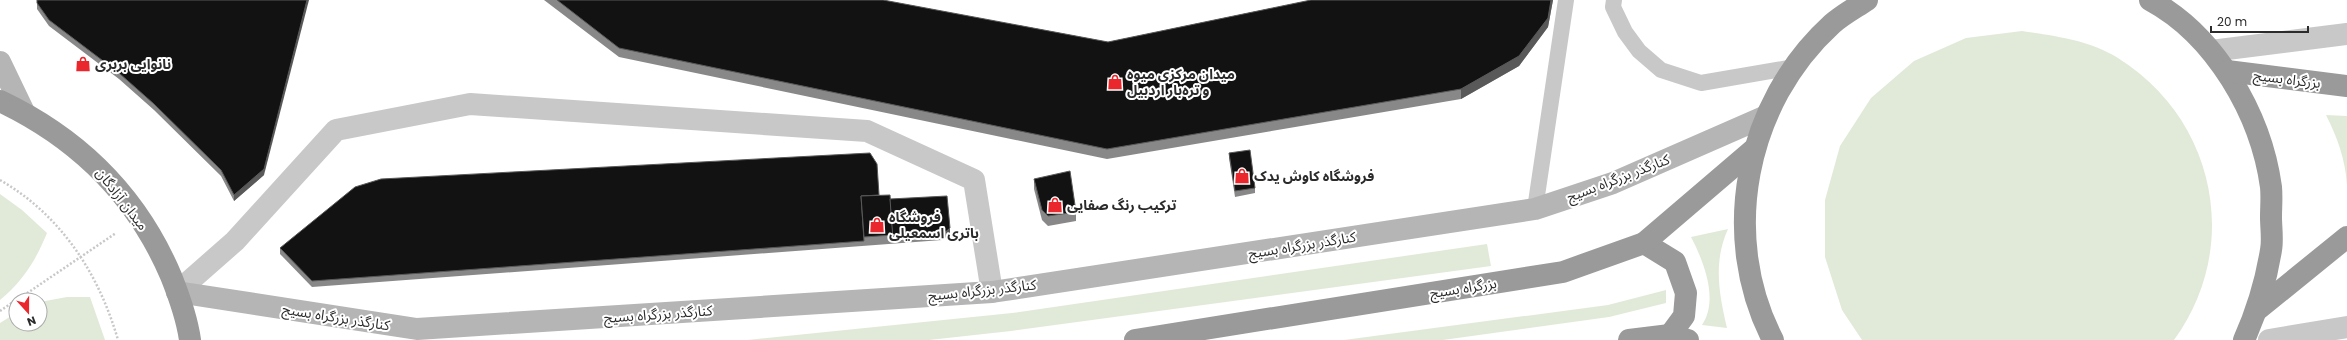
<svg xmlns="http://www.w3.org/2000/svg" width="2347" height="340" viewBox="0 0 2347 340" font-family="Poppins,'Noto Sans Arabic',sans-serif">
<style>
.green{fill:#e1ead8}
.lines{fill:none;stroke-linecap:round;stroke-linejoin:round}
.path{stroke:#c8c8c8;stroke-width:2.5;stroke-dasharray:2 2;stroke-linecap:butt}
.service{stroke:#c8c8c8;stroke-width:16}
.minor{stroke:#c8c8c8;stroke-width:22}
.tertiary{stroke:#c8c8c8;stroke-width:22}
.secondary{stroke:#b5b5b5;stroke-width:22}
.trunk{stroke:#9a9a9a;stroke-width:22}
.wall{fill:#888}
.shaded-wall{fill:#595959}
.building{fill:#121212;stroke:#595959}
.labels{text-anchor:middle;stroke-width:4;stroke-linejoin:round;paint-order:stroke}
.poi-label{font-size:14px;font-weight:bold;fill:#2b2b2b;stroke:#fff;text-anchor:start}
.street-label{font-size:14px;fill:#2b2b2b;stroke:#fff}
</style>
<rect width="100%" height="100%" fill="#fff"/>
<g class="green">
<path d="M2022,31C2055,36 2089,40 2118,58C2216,119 2242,247 2174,340H1862L1842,310L1825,257V200L1840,146L1871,98L1914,61L1966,38Z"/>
<path d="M2326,115L2347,116V185C2345,159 2338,139 2326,115Z"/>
<path d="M0,194L22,210L47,233C36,260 23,281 0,300Z"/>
<path d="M1728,229C1713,262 1719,294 1727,328L1702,325C1719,300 1704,262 1691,237Z"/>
<path d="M1487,244L1491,266L1011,331L929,340H747L1012,313Z"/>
<path d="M1666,290V303L1609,317L1443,340H1344L1608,305Z"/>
<path d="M67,297H90L105,340H0V323L16,313V324H40V302Z"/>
</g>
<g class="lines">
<g class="path">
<path d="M0,180C61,215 99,274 118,340"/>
<path d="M17,300L116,233"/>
<path d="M0,311L16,300"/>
</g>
<g class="service">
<path d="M1614,0L1613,7L1625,32L1639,51L1661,70L1701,83L1794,67"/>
<path d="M1535,209L1566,0"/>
</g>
<path class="minor" d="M177,292L235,241L336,130L470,104L867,131L974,180L992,292"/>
<g class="tertiary">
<path d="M2211,51L2347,34"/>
<path d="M2269,340L2347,327"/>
</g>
<g class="secondary">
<path d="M0,62L24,112"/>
<path d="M177,292L417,329L992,292L1535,209L1613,183L1766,116"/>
</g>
<g class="trunk">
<path d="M2150,0C2215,35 2261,114 2271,187C2272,197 2271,207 2271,217C2271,228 2273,240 2271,250C2266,281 2257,311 2244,340"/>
<path d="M2227,71L2347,86"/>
<path d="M0,101C78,138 137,196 171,276C179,296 187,318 190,340"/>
<path d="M1644,243L1675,262L1686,293L1684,316L1670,335"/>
<path d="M2257,310L2347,237"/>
<path d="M1135,340L1563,272L1644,243L1754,149"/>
<path d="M1629,340L1670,335L1688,340"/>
<path d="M1773,340C1719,236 1745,103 1832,24C1842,15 1855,8 1867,0"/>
</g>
</g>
<g class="wall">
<path d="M37,0L264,175L234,201L221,176L154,110L119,79L49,26L37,9Z"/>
<path d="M544,0H883L1108,42L1311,0H1553L1548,27L1519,66L1461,99L1107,159L619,57Z"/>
<path d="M1229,153L1255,188V193L1235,197L1229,158Z"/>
<path d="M1034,179L1076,212V221L1048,226L1042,220L1034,189Z"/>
<path d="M879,195L890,199L950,234L942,240L312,287L280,254V248Z"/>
</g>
<g class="shaded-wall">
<path d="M307,0H309L264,175L234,201V195Z"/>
<path d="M1551,0H1553L1548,27L1519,66L1461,99V89Z"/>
<path d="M950,228V234L942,240V235Z"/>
</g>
<g class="building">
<path d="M37,0H307L264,169L234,195L221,170L154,104L119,73L49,20L37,3Z"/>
<path d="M557,0H883L1108,42L1311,0H1551L1548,18L1519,56L1461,89L1107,149L619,48Z"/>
<path d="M1250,150L1255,188L1235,191L1229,153Z"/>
<path d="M870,153L877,164L879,195L861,196L864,241L312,281L280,248L355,187L381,179Z"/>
<path d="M1070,171L1076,212L1048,216L1042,210L1034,179Z"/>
<path d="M890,195L893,235L864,237L861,196Z"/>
<path d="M947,196L950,228L942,235L893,239L890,199Z"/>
</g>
<defs>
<symbol id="shop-bare" viewBox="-9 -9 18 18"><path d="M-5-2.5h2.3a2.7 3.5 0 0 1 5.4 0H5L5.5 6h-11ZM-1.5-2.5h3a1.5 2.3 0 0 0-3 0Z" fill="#e9272c" stroke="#fff" stroke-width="2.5" paint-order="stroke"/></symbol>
</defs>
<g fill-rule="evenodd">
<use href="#shop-bare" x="72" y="53" width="22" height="22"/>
<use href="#shop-bare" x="1104" y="71" width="22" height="22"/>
<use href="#shop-bare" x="1231" y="165" width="22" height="22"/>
<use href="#shop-bare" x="1044" y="194" width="22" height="22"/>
<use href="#shop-bare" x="866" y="214" width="22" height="22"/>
</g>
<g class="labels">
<g class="poi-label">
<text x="95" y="69">نانوایی بربری</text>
<text x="1127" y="79">میدان مرکزی میوه<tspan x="1127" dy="16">و تره‌بار اردبیل</tspan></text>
<text x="1254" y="181">فروشگاه کاوش یدک</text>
<text x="1067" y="210">ترکیب رنگ صفایی</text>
<text x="889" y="222">فروشگاه<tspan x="889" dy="16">باتری اسمعیلی</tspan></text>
</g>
<g class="street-label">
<text transform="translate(2287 79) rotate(7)" y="5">بزرگراه بسیج</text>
<text transform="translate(1618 178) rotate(-21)" y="5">کنارگذر بزرگراه بسیج</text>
<text transform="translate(122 199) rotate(52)" y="5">میدان آزادگان</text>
<text transform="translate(1302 245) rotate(-9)" y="5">کنارگذر بزرگراه بسیج</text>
<text transform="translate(1463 288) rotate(-9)" y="5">بزرگراه بسیج</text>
<text transform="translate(982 290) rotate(-6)" y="5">کنارگذر بزرگراه بسیج</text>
<text transform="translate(658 314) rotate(-4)" y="5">کنارگذر بزرگراه بسیج</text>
<text transform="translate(336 317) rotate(9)" y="5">کنارگذر بزرگراه بسیج</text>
</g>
</g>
<g transform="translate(28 312) rotate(159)"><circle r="19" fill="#ffffff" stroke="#aaaaaa"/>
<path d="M0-3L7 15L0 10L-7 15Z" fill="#e9272c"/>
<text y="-6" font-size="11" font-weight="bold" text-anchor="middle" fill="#2b2b2b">N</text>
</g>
<path d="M2211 26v6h97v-6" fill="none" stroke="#2b2b2b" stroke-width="2"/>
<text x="2217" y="26" font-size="12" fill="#2b2b2b" stroke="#ffffff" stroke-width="3" paint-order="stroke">20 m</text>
</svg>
